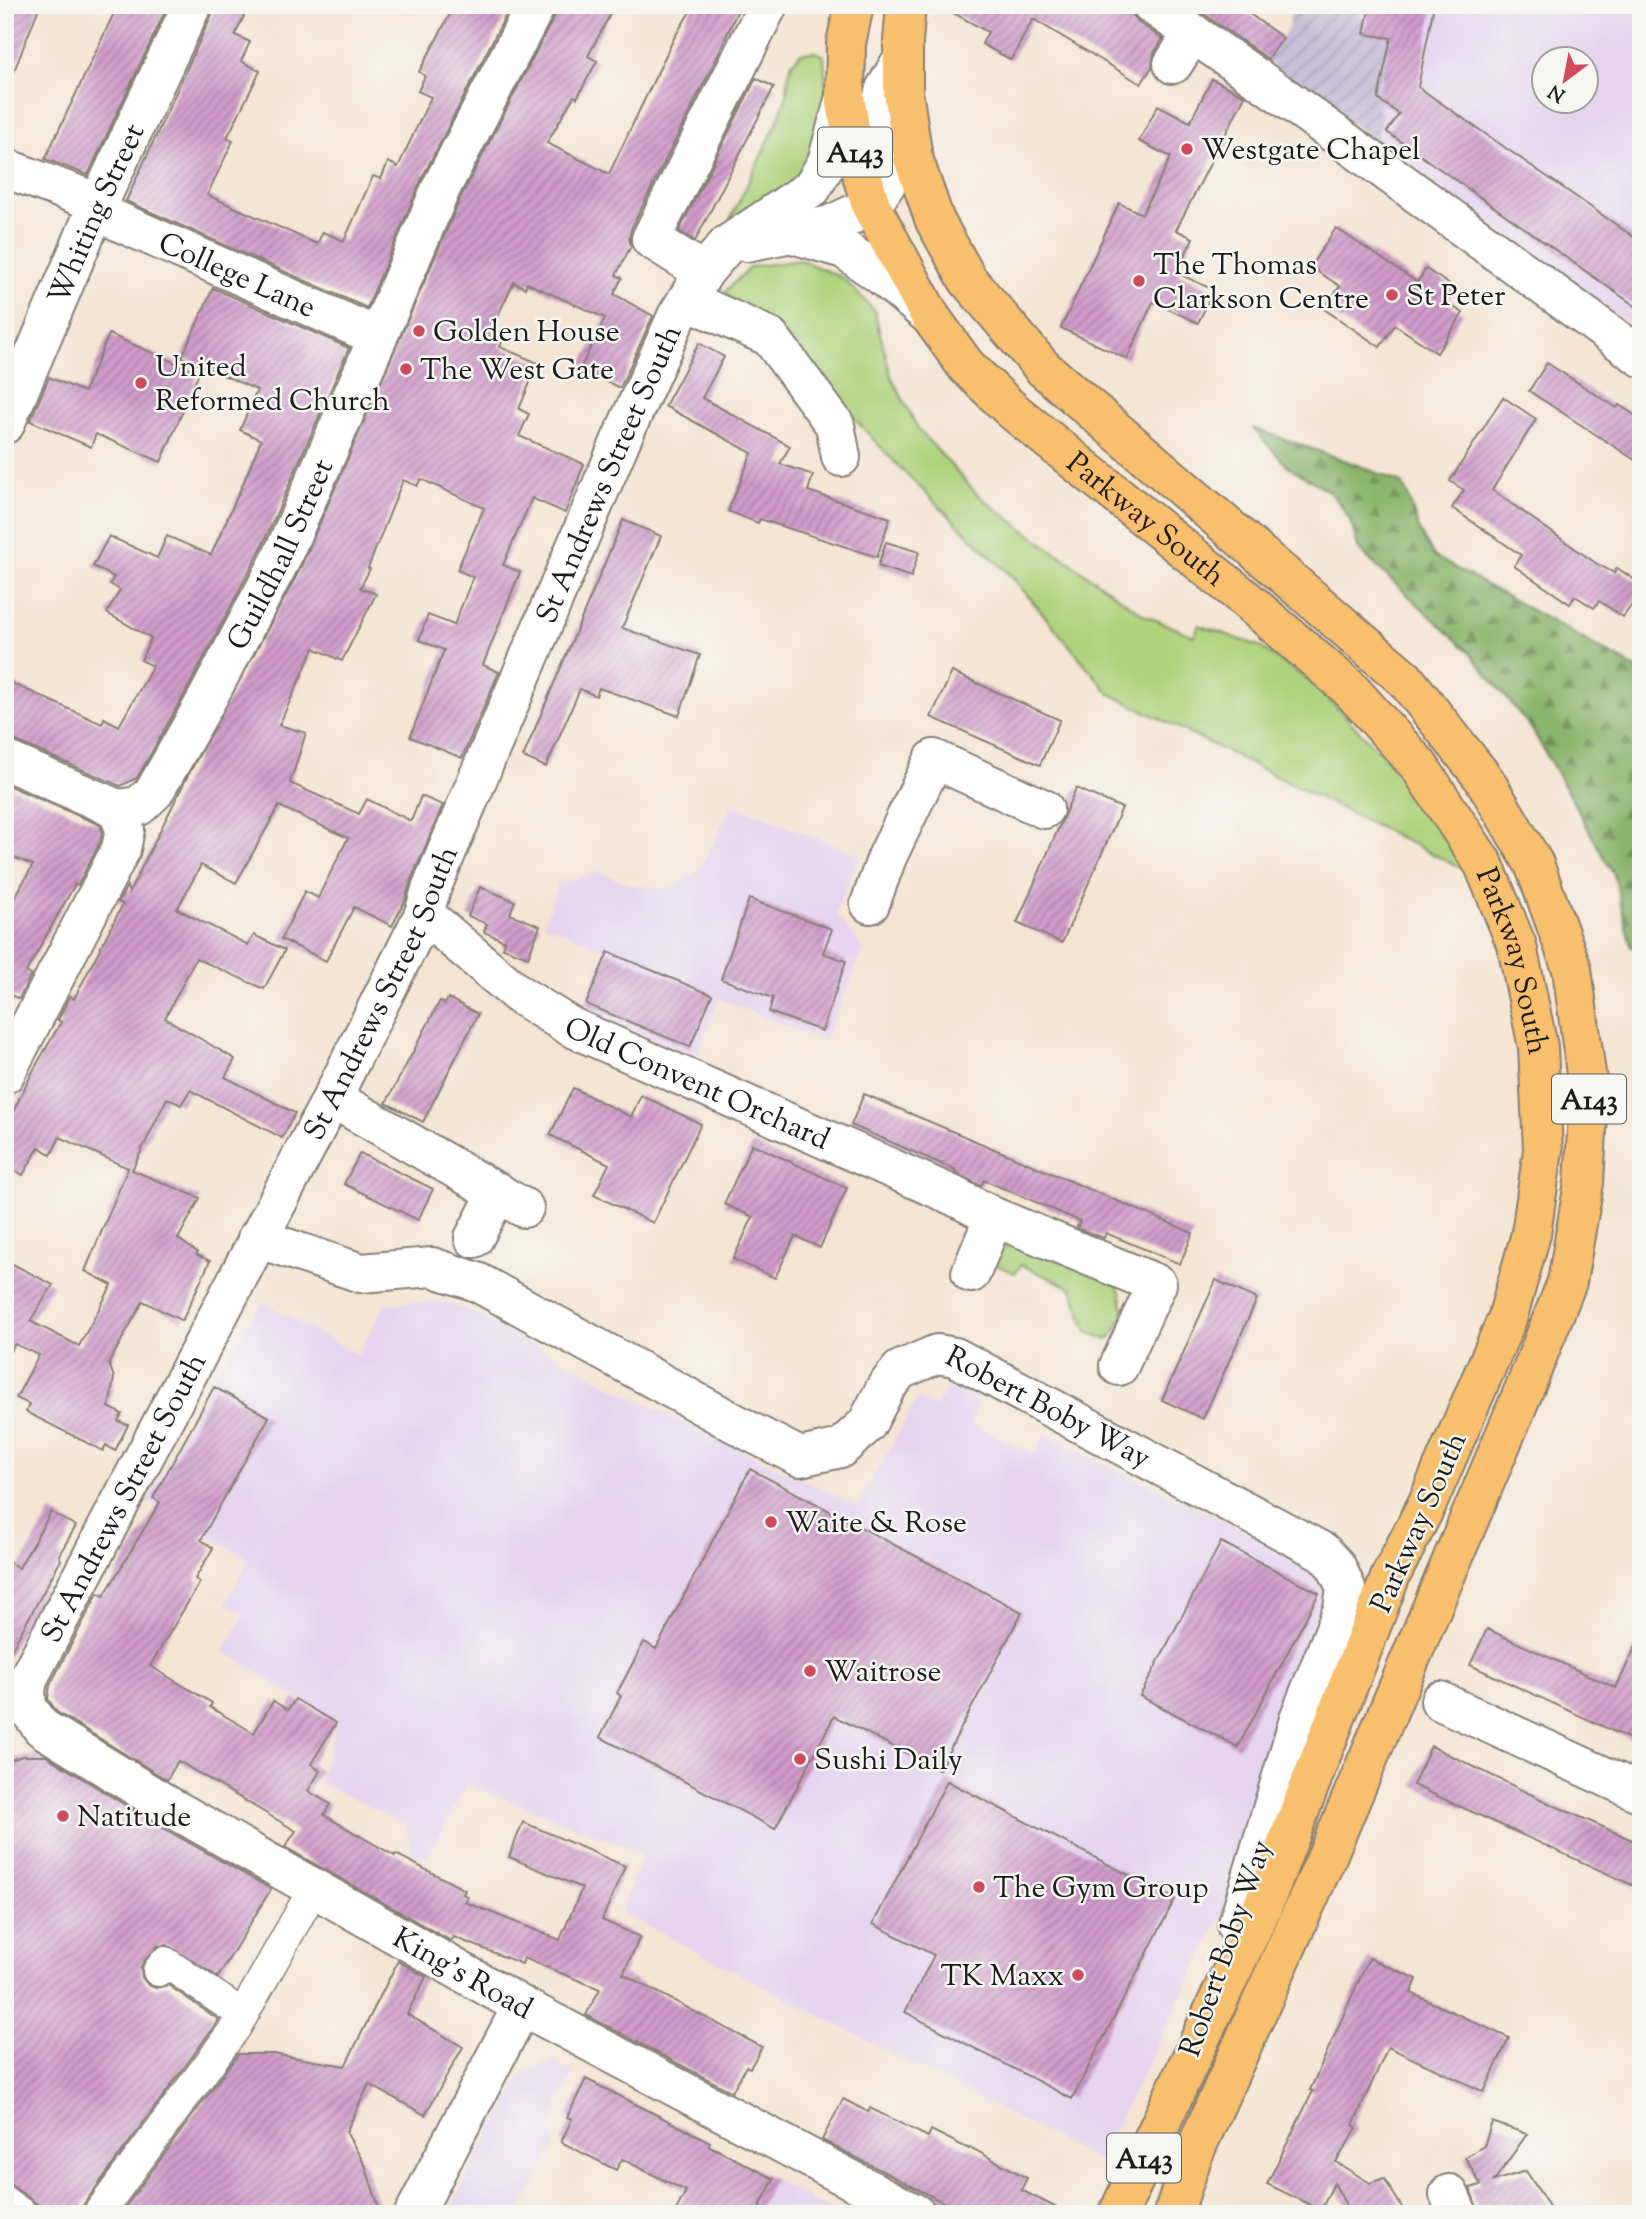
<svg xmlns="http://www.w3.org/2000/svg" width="1646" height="2219" viewBox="0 0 1646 2219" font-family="'Sorts Mill Goudy',serif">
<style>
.built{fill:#e5d3f0;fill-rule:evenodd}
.industrial{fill:url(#industrial-furrows)}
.green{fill:#aed37d;stroke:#65784c;stroke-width:2}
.forest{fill:url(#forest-firs);stroke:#536844;stroke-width:2}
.building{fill:url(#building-hatch)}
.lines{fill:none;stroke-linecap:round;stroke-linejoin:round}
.pedestrian-casing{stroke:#888076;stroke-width:33}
.minor-casing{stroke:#888076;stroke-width:42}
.primary-casing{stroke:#888076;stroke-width:42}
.pedestrian{stroke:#fff;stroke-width:30}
.minor{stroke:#fff;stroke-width:38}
.primary{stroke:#f8bf6c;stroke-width:38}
.poi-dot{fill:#d1495b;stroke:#f6f6f2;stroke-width:2.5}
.labels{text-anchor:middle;stroke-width:5;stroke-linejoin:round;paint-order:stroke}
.shield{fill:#f6f6f2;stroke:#5d5d5c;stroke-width:2}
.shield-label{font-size:28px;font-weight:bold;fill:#1c1c1c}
.poi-label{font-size:30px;fill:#1c1c1c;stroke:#f6f6f2;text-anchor:start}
.street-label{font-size:30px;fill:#1c1c1c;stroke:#f6f6f2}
</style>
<defs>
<pattern id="industrial-furrows" width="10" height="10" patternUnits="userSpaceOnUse" patternTransform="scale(1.75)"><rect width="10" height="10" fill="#c7c0d8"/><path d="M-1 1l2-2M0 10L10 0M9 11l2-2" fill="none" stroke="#aaa4b9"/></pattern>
<pattern id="forest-firs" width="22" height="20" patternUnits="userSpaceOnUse" patternTransform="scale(1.75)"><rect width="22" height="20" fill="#8ab56c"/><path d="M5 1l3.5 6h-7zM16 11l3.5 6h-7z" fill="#709258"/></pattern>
<pattern id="building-hatch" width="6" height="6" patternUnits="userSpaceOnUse" patternTransform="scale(1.75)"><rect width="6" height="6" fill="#d19ccc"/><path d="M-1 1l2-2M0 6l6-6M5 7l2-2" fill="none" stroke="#a97ea5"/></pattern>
</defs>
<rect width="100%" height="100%" fill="#f6f6f2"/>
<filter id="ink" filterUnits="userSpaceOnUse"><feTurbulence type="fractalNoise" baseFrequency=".0143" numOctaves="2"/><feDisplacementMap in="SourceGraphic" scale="14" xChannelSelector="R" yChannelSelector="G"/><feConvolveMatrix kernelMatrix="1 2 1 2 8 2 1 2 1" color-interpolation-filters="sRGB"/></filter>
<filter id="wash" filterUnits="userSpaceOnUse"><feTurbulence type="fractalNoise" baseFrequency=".00686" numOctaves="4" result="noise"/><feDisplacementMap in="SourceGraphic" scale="28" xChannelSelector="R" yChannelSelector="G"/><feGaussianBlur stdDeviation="1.57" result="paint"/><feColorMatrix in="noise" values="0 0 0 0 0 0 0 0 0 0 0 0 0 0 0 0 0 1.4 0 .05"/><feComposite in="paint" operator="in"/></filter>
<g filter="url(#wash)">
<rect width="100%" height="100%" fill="#f5e4d1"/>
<g class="built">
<path d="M1355,5H1641V332L1376,141L1383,112H1377L1364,34ZM1544,60H1586V102H1544Z"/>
<path d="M732,804L860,855L836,914L864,950L824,1041L719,999L696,1057L582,1009L605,949L544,924L558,883L600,872L632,885L669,889L695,874L708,854Z"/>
<path d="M441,1301L468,1310L640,1401L857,1506L918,1398L936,1406L947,1385L979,1402L970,1423L1016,1446L1035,1454L1045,1434L1297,1557L1309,1566L1328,1601L1238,1885L1098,2161L621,1912L643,1853L467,1784L427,1859L413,1855L406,1825L318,1782L337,1723L223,1651L245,1615L226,1604L249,1559L147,1501L212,1379L263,1302L358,1355L385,1304Z"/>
<path d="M554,2061L574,2072L558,2102L560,2108L547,2133L555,2138V2146L519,2214H447L522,2073Z"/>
<path d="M774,2179L837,2214H756Z"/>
</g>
<path class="industrial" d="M1291,5H1355L1369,34L1394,41L1378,112L1383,111L1376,141L1266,61L1288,29Z"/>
<g class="green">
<path d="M815,52L824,56L828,118L809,172L750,210L730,220L776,125L787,95L788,78L792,63L801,53Z"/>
<path d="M801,260L843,278L874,310L891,376L918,429L978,495L1023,529L1144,615L1194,636L1199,625L1259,646L1316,686L1407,781L1466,868L1455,865L1110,694L1012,577L901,469L773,331L724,293L750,267Z"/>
<path d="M1014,1242L1117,1284C1127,1309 1125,1319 1108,1340L1087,1332L1072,1288L1021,1265L1015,1273L989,1262L1000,1250Z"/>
</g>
<path class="forest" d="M1253,428L1352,463L1402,483L1408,496L1420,532L1434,556L1641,671V948L1631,947L1614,875L1532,729L1470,653L1359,550L1350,520L1340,504L1328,491L1286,465Z"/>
<g id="blocks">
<g class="building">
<path d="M5,5H40L7,89H5Z"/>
<path d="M111,5H168L88,175L45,159L116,9Z"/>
<path d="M214,5H230L245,14L235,35L250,42L241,61L260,71L227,138L233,141L207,195L317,244L323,232L344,241L373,176L381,179L388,162L398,167L431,97L418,91L425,76L419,72L455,5H511L422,178L367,308L126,201L212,14Z"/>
<path d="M558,5H615L588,56L597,61L577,98L574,96L547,143L609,174L674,38L694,5H740L718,55L631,229L629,239L631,246L616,275L622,278L614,294L653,316L620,388L580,369L605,318L527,283L525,288L514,282L491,330L504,337L500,347L538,363L519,409L529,414L519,436L584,464L565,513L532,498L503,565L520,572L483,665L499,672L462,758L410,737L444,650L419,640L428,615L454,625L473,577L457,570L484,508L421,479L417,486L403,480L368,568L370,569L360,588L376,594L342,661L314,648L279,725L306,733L290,783L359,814L367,799L411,821L421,796L443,805L411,880L405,901L392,926L354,907L326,961L281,939L305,891L318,898L348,838L279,806L236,883L201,865L177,909L248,945L254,935L285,950L264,989L196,958L165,1018L235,1059L225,1077L295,1113L282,1138L190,1090L181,1105L167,1098L132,1170L200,1198L178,1239L197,1252V1255L210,1261L182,1321L143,1301L109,1363L114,1378L109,1407L122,1414L118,1421L128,1425L115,1451L106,1445L103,1451L26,1412L29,1404L16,1398L39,1355L15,1344L5,1359V1260L53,1285L30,1321L79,1346L112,1285L85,1271L128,1168L60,1137L51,1155L39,1147L23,1175L5,1166V1128L33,1071L61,1022L58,1020L70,996L74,999L123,904L118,902L127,886L129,893L185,781L299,571L461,197L555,15Z"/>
<path d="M939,5H1130L1133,15L1139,23L1163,39L1154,53L1152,67L1141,84L1033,19L1011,60L982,44L988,32Z"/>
<path d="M1191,5H1237L1283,38L1268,59Z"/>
<path d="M1370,5H1434L1418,87L1641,242V310L1387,132L1399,114L1378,99L1391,38L1364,34Z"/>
<path d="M756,78L774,87L695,241L679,231Z"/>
<path d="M1212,79L1245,96L1176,230L1193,238L1177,273L1214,290L1198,323L1153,302L1127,359L1061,328L1119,203L1142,214L1171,157L1139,141L1158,105L1190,122Z"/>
<path d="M1336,228L1417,282L1426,269L1455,288L1446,302L1463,313L1437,353L1395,325L1380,347L1324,309L1340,286L1310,267Z"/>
<path d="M213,288L349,348L260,551L188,688L137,778L120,786L14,740L5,739V680L102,724L104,718L119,726L153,666L141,660L151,638L107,613L120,590L110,584L114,577L93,566L109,536L157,558L167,536L211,555L242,486L261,440L240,430L257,390L182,357Z"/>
<path d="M109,334L199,373L161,462L96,434L91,447L30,421L49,377L84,392Z"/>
<path d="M699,343L724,357L702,398L790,446L780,464L813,475L808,491L890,518L877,557L760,519L758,523L728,511L752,453L665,406Z"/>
<path d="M1547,363L1617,408L1619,405L1641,419V464L1529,391Z"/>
<path d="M1503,397L1536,419L1492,490L1597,564L1614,573L1617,568L1641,584V592L1623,617L1599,601L1594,608L1575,596L1570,604L1514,566L1521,555L1452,508L1464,490L1450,481Z"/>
<path d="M623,520L661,536L622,628L700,655L679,716L599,688L596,696L580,689L546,767L523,757Z"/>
<path d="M886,542L919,552L911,577L878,566Z"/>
<path d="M952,672L1060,720L1040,765L931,717Z"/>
<path d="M5,784L100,825L102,831L100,842L78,885L75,884L26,972L31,975L19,999L13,996L5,1010V915L33,865L5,854Z"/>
<path d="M1076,788L1122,808L1062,943L1017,923Z"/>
<path d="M480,887L515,901L510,914L540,926L528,957L503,948L505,941L484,932L487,924L468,916Z"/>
<path d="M749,899L832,929L823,953L846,961L822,1031L769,1012L773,998L721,979Z"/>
<path d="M608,952L712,995L690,1047L586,1004Z"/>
<path d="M448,998L478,1014L423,1122L386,1103L440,1001L445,1004Z"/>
<path d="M573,1088L631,1117L641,1095L701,1124L653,1223L594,1195L609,1164L550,1135Z"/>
<path d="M864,1094L1193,1233L1180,1264L1106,1233L1104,1238L1077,1228L1080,1221L984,1180L981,1186L955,1173L956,1170L851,1125Z"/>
<path d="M752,1144L847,1188L820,1248L795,1236L775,1278L733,1259L753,1217L724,1204Z"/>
<path d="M360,1153L433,1189L418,1220L344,1184Z"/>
<path d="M1216,1280L1257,1299L1203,1419L1162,1400Z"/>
<path d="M214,1387L269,1417L201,1540L213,1548L195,1579L200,1582L150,1666L212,1703L210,1707L254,1733L273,1701L288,1710L295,1699L336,1723L311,1764L320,1771L308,1791L330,1804L324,1815L395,1856L396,1854L465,1890L463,1894L468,1897L465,1902L560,1940L582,1888L509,1857L523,1822L625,1866L602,1920L640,1937L623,1974L762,2047L750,2068L746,2066L732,2092L586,2015L600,1989L524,1958L522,1964L454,1937L451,1941L285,1847L296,1831L178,1761L167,1780L57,1712L48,1699L50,1685L98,1593L104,1596L160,1502L153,1498Z"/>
<path d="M750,1469L1022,1612L939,1770L834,1716L775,1829L600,1737L621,1696L617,1693L644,1642L656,1649Z"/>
<path d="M51,1512L76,1526L59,1555L61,1560L5,1661V1560L19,1568Z"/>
<path d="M1221,1542L1319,1593L1238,1747L1140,1696Z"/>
<path d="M1487,1629L1616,1688L1641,1635V1744L1470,1665Z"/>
<path d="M1431,1746L1551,1804L1641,1844V1889L1413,1785Z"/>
<path d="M22,1756H46L156,1824L271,1889L218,1977L167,1945L158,1946L144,1961L141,1968L142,1977L148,1985L156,1988L168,1985L219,2020L84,2204L81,2214H51L5,2181V1762Z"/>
<path d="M947,1781L1175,1899L1072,2099L905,2012L934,1955L873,1924Z"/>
<path d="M1369,1958L1417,1979L1411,1993L1509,2038L1484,2092L1388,2047L1353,2125L1357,2128L1336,2162L1370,2183L1384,2178L1406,2214H1351L1334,2183L1321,2210L1267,2184L1313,2091L1310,2090Z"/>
<path d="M398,1961L426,1977L407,2014L463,2047L425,2115L369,2084L346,2132L365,2165L381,2214H120L238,2054H273L345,2066Z"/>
<path d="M586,2079L710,2142L708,2145L774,2179L756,2214H674L686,2191L622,2159L616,2170L561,2142L572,2119L567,2117Z"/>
<path d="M843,2099L868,2112L870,2108L928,2137L931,2130L969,2149L970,2147L1027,2178L1021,2190L1069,2214H966L822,2140Z"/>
<path d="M1492,2122L1527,2134L1494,2181L1526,2171L1554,2214H1479L1470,2188L1481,2185L1465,2157L1484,2146Z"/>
</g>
</g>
</g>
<g filter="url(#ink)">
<use href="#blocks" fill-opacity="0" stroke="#888076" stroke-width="2"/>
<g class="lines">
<defs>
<g id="pedestrian">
<path d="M158,1971L165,1962L243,2015"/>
<path d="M5,2202L22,2214"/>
<path d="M98,2214L236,2027L314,1888"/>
</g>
<g id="minor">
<path d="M1152,5L1283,96L1641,357"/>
<path d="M1173,64L1193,33"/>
<path d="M5,168L99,203"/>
<path id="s1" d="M95,211L378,337"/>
<path d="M793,234L844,249L882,276L930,316"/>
<path d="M747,242L830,225L871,206L886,184L892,167L882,101L885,89L903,58"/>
<path d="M704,272L651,239L768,5"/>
<path d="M687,300L770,337L835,425L841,457"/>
<path id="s2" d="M5,424L95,211L192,5"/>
<path d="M5,760L117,809"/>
<path id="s3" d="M117,809L139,806L154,792L207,699L280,561L378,337L441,188L536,5"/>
<path d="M870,904L887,857L934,759L1044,809"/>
<path id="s4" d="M424,914L518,994L571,1027L954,1196L994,1217L1157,1284L1119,1366"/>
<path d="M5,1074L121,849L125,829L117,809"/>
<path d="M332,1098L524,1208"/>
<path id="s5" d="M257,1238L361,1273L432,1267L477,1282L749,1431L800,1457L841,1448L867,1424L886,1387L900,1370L937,1354L955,1357L1323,1552L1336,1566L1346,1588L1343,1609L1300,1716L1237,1927"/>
<path d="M474,1238L498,1192"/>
<path d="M971,1273L994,1217"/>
<path d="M1440,1701L1641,1793"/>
<path id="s6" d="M27,1707L26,1690L29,1677L332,1098L424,914L431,889L621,440L677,316L704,272L727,245L812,188L827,162L845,97"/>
<path id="s7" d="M27,1707L42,1728L167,1805L522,2006L916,2214"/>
<path d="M1449,2194L1458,2214"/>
<path d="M414,2214L522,2006"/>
</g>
<g id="primary">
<path id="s8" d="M854,5L846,44L845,97L852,140L871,206L930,316L966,366L1013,411L1242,596L1350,689L1419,766L1484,865L1517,946L1538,1047L1543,1150L1531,1234L1507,1319L1428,1502L1391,1575L1264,1903L1118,2214"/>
<path d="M906,5L903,41V91L913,158L935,221L968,280L1043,368L1405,679L1484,779L1534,864L1572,969L1589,1096L1584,1183L1567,1282L1526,1385L1325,1861L1193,2155L1173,2214"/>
</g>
</defs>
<use href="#pedestrian" class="pedestrian-casing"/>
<use href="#minor" class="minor-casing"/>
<use href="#primary" class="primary-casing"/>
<use href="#pedestrian" class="pedestrian"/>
<use href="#minor" class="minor"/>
<use href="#primary" class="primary"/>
</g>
</g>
<g class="poi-dot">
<circle cx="1187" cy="149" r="7"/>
<circle cx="1139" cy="281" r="7"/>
<circle cx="1392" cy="295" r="7"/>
<circle cx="419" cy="331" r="7"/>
<circle cx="406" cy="369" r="7"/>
<circle cx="141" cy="383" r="7"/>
<circle cx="771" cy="1522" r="7"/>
<circle cx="810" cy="1671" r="7"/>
<circle cx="800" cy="1759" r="7"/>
<circle cx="63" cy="1816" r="7"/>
<circle cx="979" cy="1887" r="7"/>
<circle cx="1078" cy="1975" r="7"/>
</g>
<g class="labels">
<g class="shield">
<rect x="818" y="127.5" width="74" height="49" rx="5"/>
<rect x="1552" y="1074.5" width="74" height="49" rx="5"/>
<rect x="1107" y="2133.5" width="74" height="49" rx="5"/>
</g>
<g class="shield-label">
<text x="855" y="162">A143</text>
<text x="1589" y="1109">A143</text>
<text x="1144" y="2168">A143</text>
</g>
<g class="poi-label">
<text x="1201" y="159">Westgate Chapel</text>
<text x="1153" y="274">The Thomas<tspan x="1153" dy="34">Clarkson Centre</tspan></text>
<text x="1406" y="305">St Peter</text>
<text x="433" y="341">Golden House</text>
<text x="155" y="376">United<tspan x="155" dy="34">Reformed Church</tspan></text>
<text x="420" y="379">The West Gate</text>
<text x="785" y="1532">Waite &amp; Rose</text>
<text x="824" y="1681">Waitrose</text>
<text x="814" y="1769">Sushi Daily</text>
<text x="77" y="1826">Natitude</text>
<text x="993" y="1897">The Gym Group</text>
<text x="1064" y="1985" text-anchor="end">TK Maxx</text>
</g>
<g class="street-label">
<text dy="10" stroke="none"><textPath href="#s2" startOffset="229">Whiting Street</textPath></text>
<text dy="10" stroke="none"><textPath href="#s1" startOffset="156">College Lane</textPath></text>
<text dy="10" stroke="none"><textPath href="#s6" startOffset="1367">St Andrews Street South</textPath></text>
<text dy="10" stroke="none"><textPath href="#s8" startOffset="628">Parkway South</textPath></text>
<text dy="10" stroke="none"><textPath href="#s3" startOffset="312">Guildhall Street</textPath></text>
<text dy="10" stroke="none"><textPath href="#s8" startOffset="1216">Parkway South</textPath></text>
<text dy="10" stroke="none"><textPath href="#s6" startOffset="800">St Andrews Street South</textPath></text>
<text dy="10" stroke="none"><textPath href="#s4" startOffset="324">Old Convent Orchard</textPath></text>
<text dy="10" stroke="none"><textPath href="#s5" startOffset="901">Robert Boby Way</textPath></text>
<text dy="10" stroke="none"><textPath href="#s6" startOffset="233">St Andrews Street South</textPath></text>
<text transform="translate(1418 1522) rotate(-66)" y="10">Parkway South</text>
<text transform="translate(1225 1948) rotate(-71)" y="10">Robert Boby Way</text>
<text dy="10" stroke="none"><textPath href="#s7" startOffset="513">King's Road</textPath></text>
</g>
</g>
<rect width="1646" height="2219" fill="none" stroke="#f6f6f2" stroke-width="28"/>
<g transform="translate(1565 80) rotate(212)"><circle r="33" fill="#f6f6f2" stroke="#9f9f9c" stroke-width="2"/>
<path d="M0-5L12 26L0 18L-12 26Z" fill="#d1495b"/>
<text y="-10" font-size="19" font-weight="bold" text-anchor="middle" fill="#1c1c1c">N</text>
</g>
</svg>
